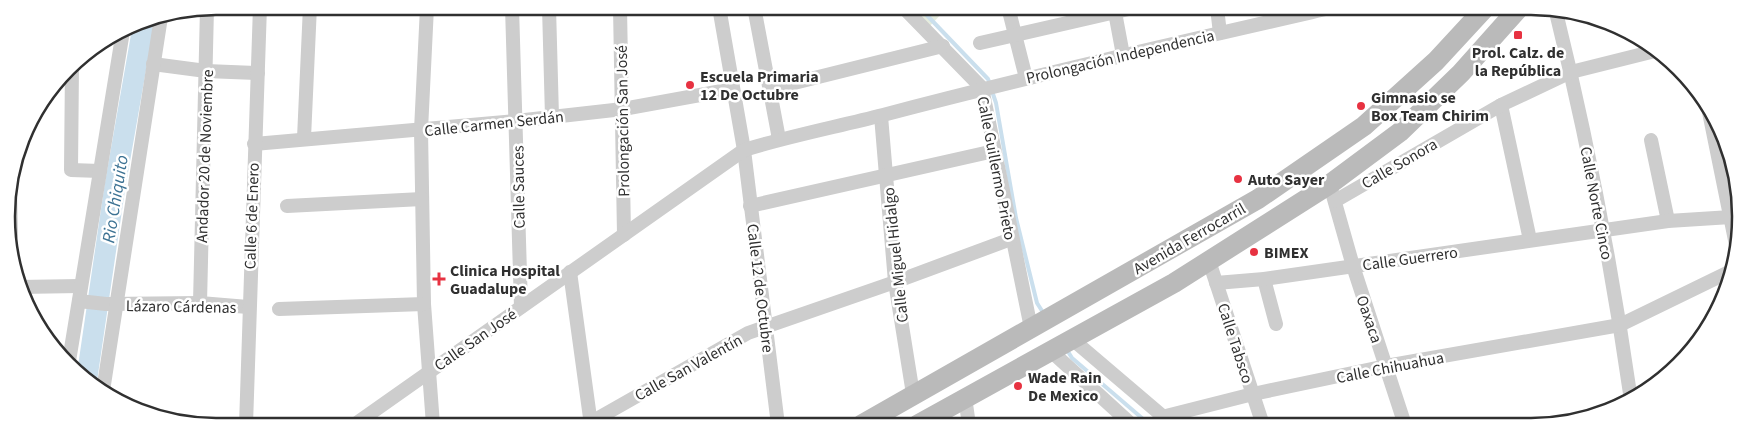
<svg xmlns="http://www.w3.org/2000/svg" width="1747" height="433" viewBox="0 0 1747 433" font-family="'Source Sans 3',sans-serif">
<style>
.green{fill:#e6edde}
.lines{fill:none;stroke-linecap:round;stroke-linejoin:round}
.stream{stroke:#cadfed;stroke-width:4}
.river{stroke:#cadfed;stroke-width:21}
.street{stroke:#cdcdcd;stroke-width:14}
.secondary{stroke:#bababa;stroke-width:20}
.poi-dot{fill:#e73241;stroke:#fff;stroke-width:2}
.labels{text-anchor:middle;stroke-width:5;stroke-linejoin:round;paint-order:stroke}
.poi-label{font-size:16px;font-weight:bold;fill:#303030;stroke:#fff;text-anchor:start}
.street-label{font-size:16px;fill:#303030;stroke:#fff}
.water-label{font-size:18px;font-style:italic;fill:#3c7293;stroke:#fff}
.rim{fill:none;stroke:#303030;stroke-width:2.5}
</style>
<rect width="100%" height="100%" fill="#fff"/>
<path class="green" d="M907,7H940L944,11L928,28Z"/>
<g class="lines">
<g class="stream">
<path d="M919,7L988,79L990,84"/>
<path d="M992,91L996,103L1016,218L1037,303L1044,314"/>
<path d="M1067,350L1072,358L1150,425"/>
</g>
<path class="river" d="M87,377L115,186L144,21"/>
<g class="street">
<path d="M427,7L421,130L424,304L433,425"/>
<path d="M512,7L521,307"/>
<path d="M549,7L552,117"/>
<path d="M620,7L624,235"/>
<path d="M719,7L744,150L778,425"/>
<path d="M754,7L779,139"/>
<path d="M903,7L982,88L1031,328"/>
<path d="M1008,7L1026,78"/>
<path d="M1114,7L1123,55"/>
<path d="M1217,8L1220,33"/>
<path d="M1555,8C1587,137 1612,268 1631,400"/>
<path d="M980,43L1133,8"/>
<path d="M153,64L206,71L258,73"/>
<path d="M72,66L71,170L100,171"/>
<path d="M770,89L943,46"/>
<path d="M1501,105L1530,240"/>
<path d="M1709,112L1737,250"/>
<path d="M881,116L895,282L913,394"/>
<path d="M304,138L310,6"/>
<path d="M1651,140L1668,221"/>
<path d="M254,144L516,121L623,109L733,89"/>
<path d="M10,190L11,236"/>
<path d="M1332,192L1353,266L1405,425"/>
<path d="M1335,201L1501,105L1571,72L1655,51"/>
<path d="M287,206L422,199"/>
<path d="M750,206L994,151"/>
<path d="M1209,261L1263,425"/>
<path d="M570,272L591,425"/>
<path d="M1264,279L1276,324"/>
<path d="M1216,283L1264,279L1668,221L1731,217L1737,214"/>
<path d="M19,287L80,286"/>
<path d="M79,301L106,304L200,303L248,307"/>
<path d="M200,303L207,8"/>
<path d="M279,309L424,304"/>
<path d="M1072,339L1173,425"/>
<path d="M1052,352L1132,425"/>
<path d="M69,361L123,31"/>
<path d="M103,391L161,17"/>
<path d="M965,397L969,425"/>
<path d="M1162,417L1253,394L1386,366L1620,325L1731,271"/>
<path d="M246,425L260,6"/>
<path d="M354,425L744,150C789,136 836,127 883,115C1031,76 1181,42 1330,8"/>
<path d="M586,425L748,333L895,282L1011,239"/>
</g>
<g class="secondary">
<path d="M861,425L1258,199L1364,126L1436,61L1485,8"/>
<path d="M917,425L1174,283L1330,184L1400,132L1461,73L1519,8"/>
</g>
</g>
<g class="poi-dot">
<rect x="1513" y="30" width="10" height="10" rx="2.5"/>
<circle cx="690" cy="85" r="5"/>
<circle cx="1361" cy="106" r="5"/>
<circle cx="1238" cy="179" r="5"/>
<circle cx="1254" cy="252" r="5"/>
<path d="M436.5 271.5h5v5h5v5h-5v5h-5v-5h-5v-5h5z"/>
<circle cx="1018" cy="386" r="5"/>
</g>
<g class="labels">
<g class="poi-label">
<text x="1518" y="58" text-anchor="middle">Prol. Calz. de<tspan x="1518" dy="18">la República</tspan></text>
<text x="700" y="82">Escuela Primaria<tspan x="700" dy="18">12 De Octubre</tspan></text>
<text x="1371" y="103">Gimnasio se<tspan x="1371" dy="18">Box Team Chirim</tspan></text>
<text x="1248" y="185">Auto Sayer</text>
<text x="1264" y="258">BIMEX</text>
<text x="450" y="276">Clinica Hospital<tspan x="450" dy="18">Guadalupe</tspan></text>
<text x="1028" y="383">Wade Rain<tspan x="1028" dy="18">De Mexico</tspan></text>
</g>
<g class="street-label">
<text transform="translate(1120 56) rotate(-13)" y="6">Prolongación Independencia</text>
<text transform="translate(622 121) rotate(-91)" y="6">Prolongación San José</text>
<text transform="translate(494 123) rotate(-6)" y="6">Calle Carmen Serdán</text>
<text transform="translate(204 156) rotate(-88)" y="6">Andador 20 de Noviembre</text>
<text transform="translate(1399 163) rotate(-30)" y="6">Calle Sonora</text>
<text transform="translate(997 168) rotate(79)" y="6">Calle Guillermo Prieto</text>
<text transform="translate(518 187) rotate(-91)" y="6">Calle Sauces</text>
<text transform="translate(1597 203) rotate(79)" y="6">Calle Norte Cinco</text>
<text transform="translate(251 216) rotate(-88)" y="6">Calle 6 de Enero</text>
<text transform="translate(1189 238) rotate(-30)" y="6">Avenida Ferrocarril</text>
<text transform="translate(895 255) rotate(-96)" y="6">Calle Miguel Hidalgo</text>
<text transform="translate(1410 258) rotate(-8)" y="6">Calle Guerrero</text>
<text transform="translate(761 288) rotate(83)" y="6">Calle 12 de Octubre</text>
<text transform="translate(181 306) rotate(1)" y="6">Lázaro Cárdenas</text>
<text transform="translate(1370 319) rotate(71)" y="6">Oaxaca</text>
<text transform="translate(475 339) rotate(-35)" y="6">Calle San José</text>
<text transform="translate(1236 343) rotate(72)" y="6">Calle Tabsco</text>
<text transform="translate(688 367) rotate(-29)" y="6">Calle San Valentín</text>
<text transform="translate(1390 367) rotate(-11)" y="6">Calle Chihuahua</text>
</g>
<g class="water-label">
<text transform="translate(115 199) rotate(-81)" y="6">Rio Chiquito</text>
</g>
</g>
<path d="M0 0H1747V433H0ZM216 15H1531A201 201 0 0 1 1732 216V217A201 201 0 0 1 1531 418H216A201 201 0 0 1 15 217V216A201 201 0 0 1 216 15Z" fill="#fff" fill-rule="evenodd"/>
<path class="rim" d="M216 15H1531A201 201 0 0 1 1732 216V217A201 201 0 0 1 1531 418H216A201 201 0 0 1 15 217V216A201 201 0 0 1 216 15Z"/>
</svg>
